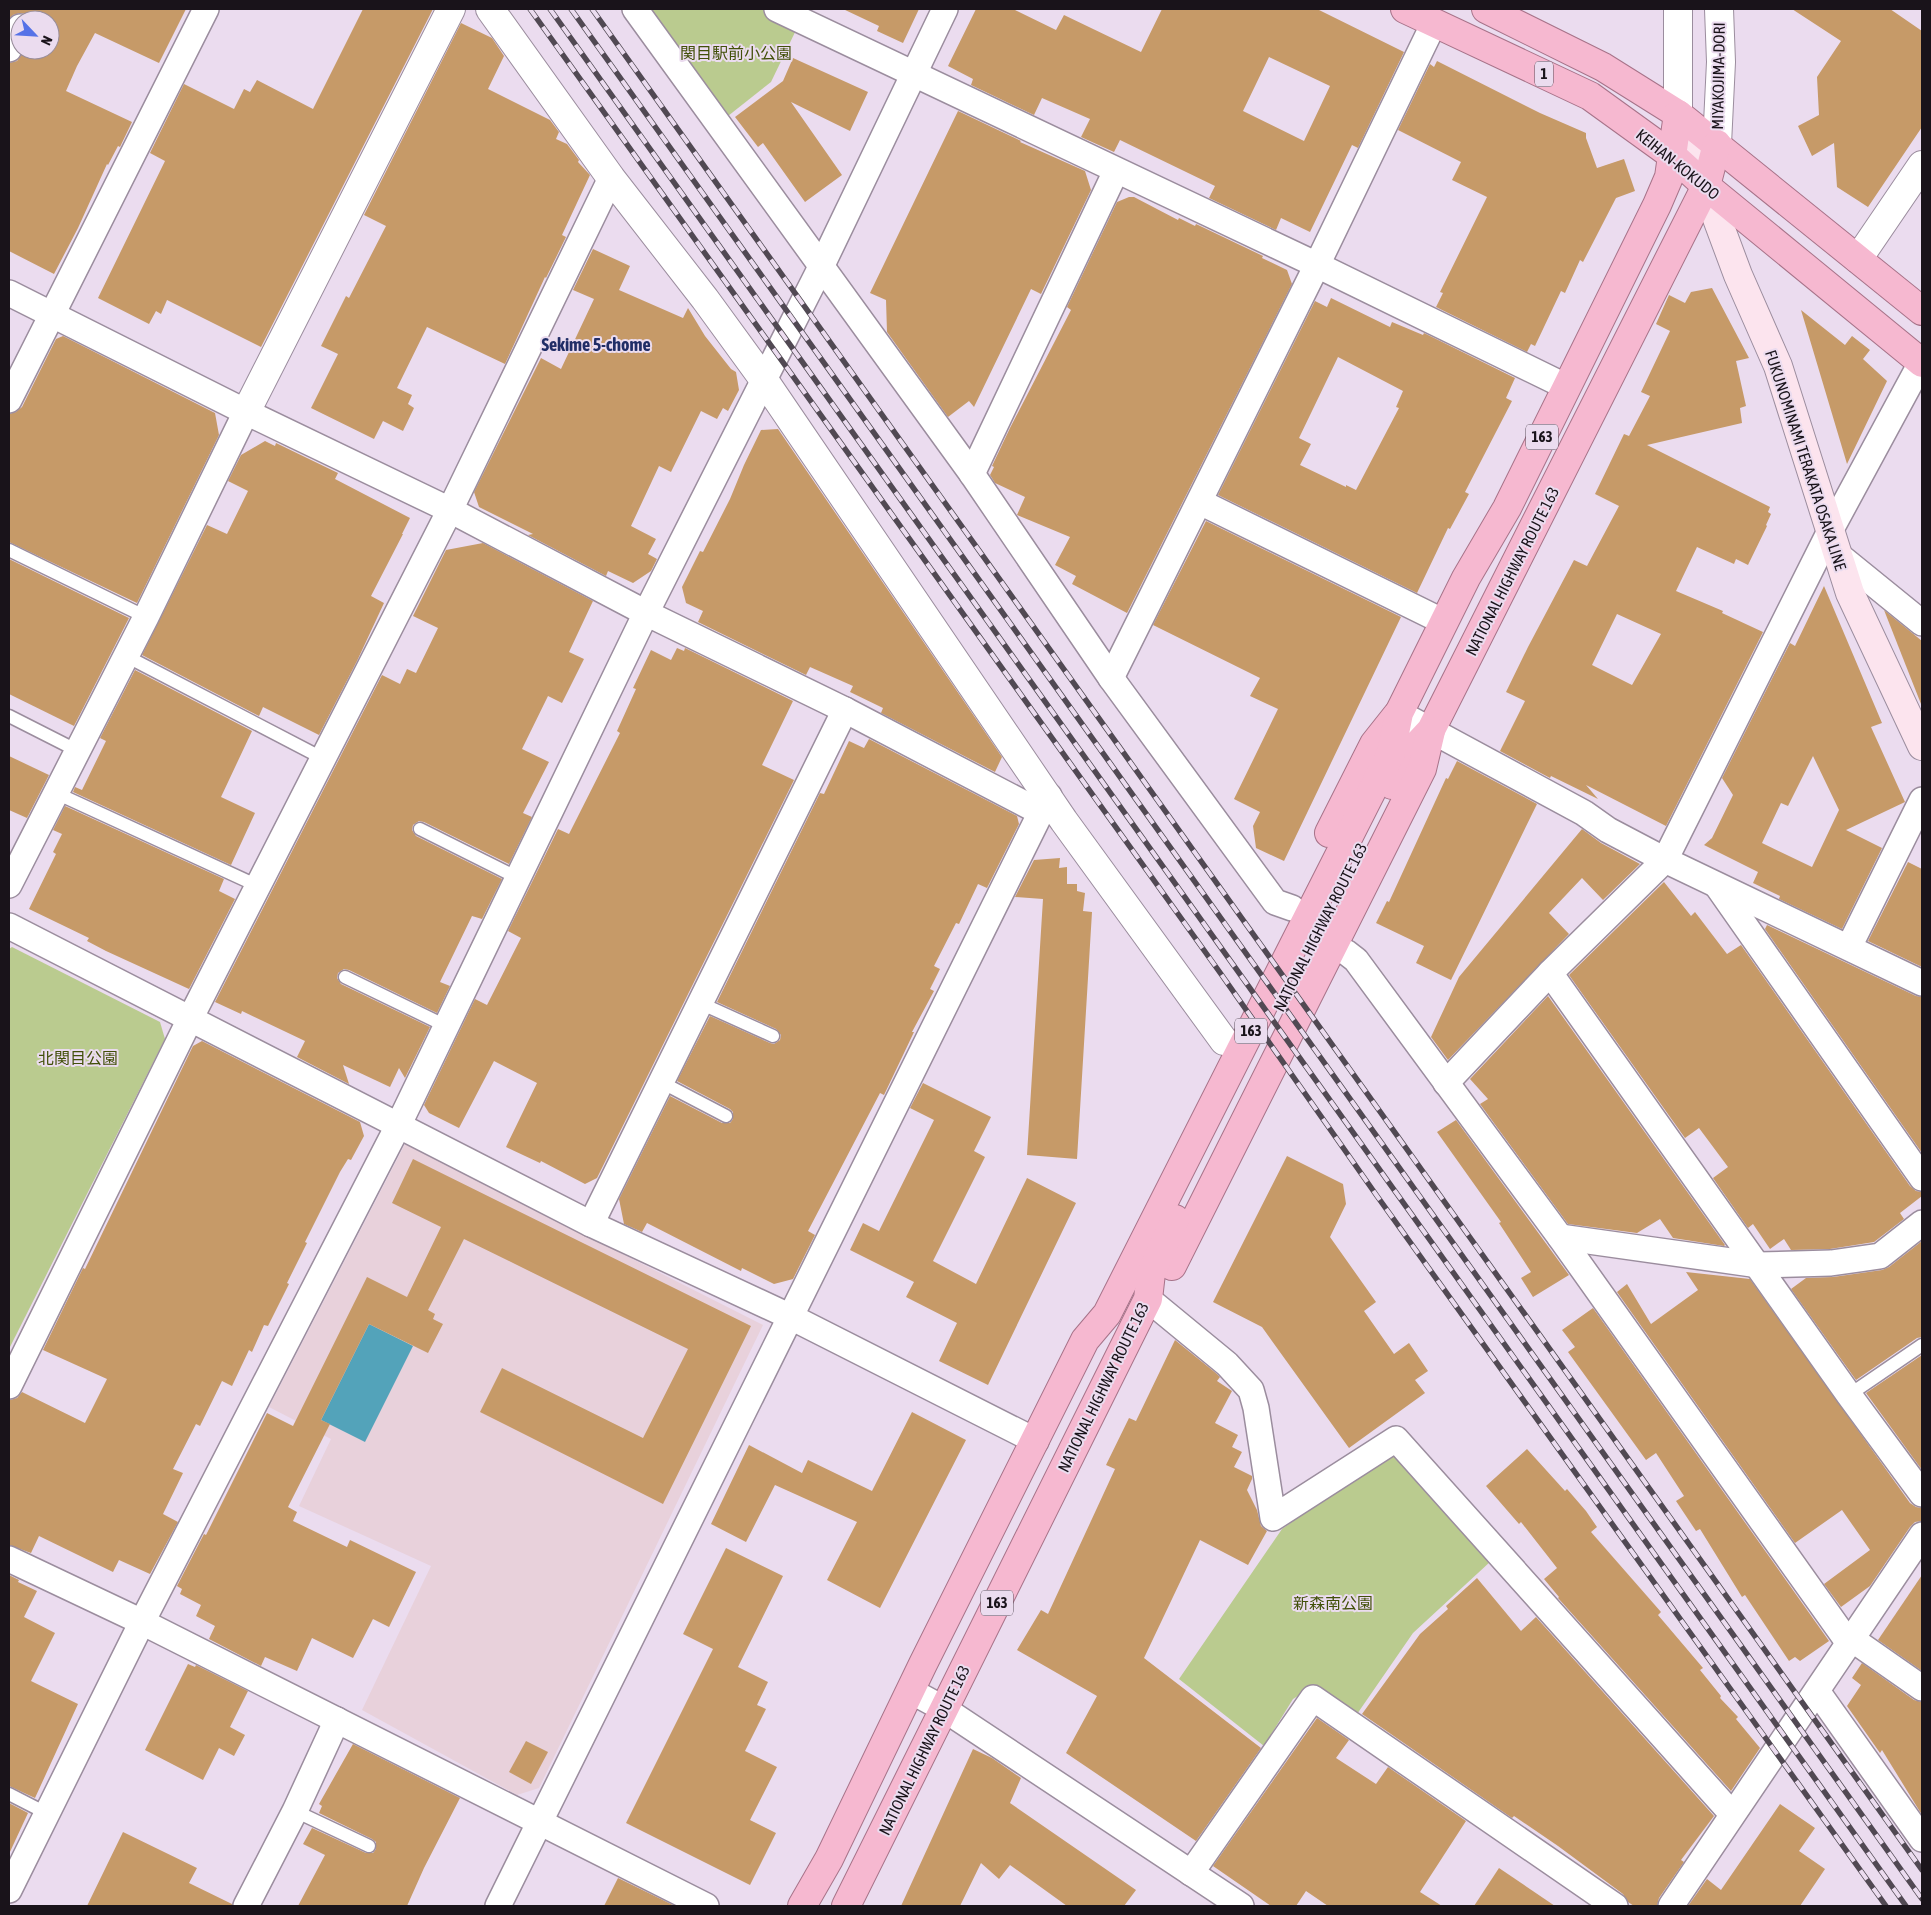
<svg xmlns="http://www.w3.org/2000/svg" width="1931" height="1915" viewBox="0 0 1931 1915" font-family="'Asap Condensed','Noto Sans JP',sans-serif">
<style>
.education{fill:#e8d1db}
.green{fill:#bacb8f}
.water{fill:#53a3ba}
.building{fill:#c69a68;fill-rule:evenodd}
.lines{fill:none;stroke-linecap:round;stroke-linejoin:round}
.service-casing{stroke:#9b8d9e;stroke-width:15}
.minor-casing{stroke:#9b8d9e;stroke-width:28}
.tertiary-casing{stroke:#9b8d9e;stroke-width:30}
.secondary-casing{stroke:#9b8d9e;stroke-width:30}
.trunk-casing{stroke:#a77389;stroke-width:30}
.service{stroke:#fff;stroke-width:12}
.minor{stroke:#fff;stroke-width:25}
.tertiary{stroke:#fff;stroke-width:28}
.secondary{stroke:#fce4ee;stroke-width:28}
.trunk{stroke:#f6b8d0;stroke-width:28}
.rail-casing{stroke:#514953;stroke-width:5.5}
.rail{stroke:#ebdcef;stroke-width:4;stroke-dasharray:11;stroke-linecap:butt}
.labels{text-anchor:middle;stroke-width:4;stroke-linejoin:round;paint-order:stroke}
.shield{fill:#ebdcef;stroke:#584f5a;stroke-width:1}
.shield-label{font-size:15px;font-weight:bold;fill:#19131a}
.park-label{font-size:16px;fill:#425009;stroke:#ebdcef}
.street-label{font-size:16px;fill:#19131a;stroke:#ebdcef}
.neighbourhood-label{font-size:18px;font-weight:bold;fill:#202d66;stroke:#ebdcef}
</style>
<rect width="100%" height="100%" fill="#ebdcef"/>
<path class="education" d="M405,1144L763,1325L539,1788L517,1795L362,1710L431,1566L299,1506L331,1439L269,1407Z"/>
<g class="green">
<path d="M649,9H761L798,26L771,82L728,116Z"/>
<path d="M12,947L160,1022L165,1039L9,1349V949Z"/>
<path d="M1385,1455L1397,1458L1491,1561L1413,1633L1355,1717L1311,1688L1293,1699L1264,1746L1179,1679L1282,1529Z"/>
</g>
<path class="water" d="M369,1324L413,1346L365,1442L321,1420Z"/>
<g class="building">
<path d="M9,9H186L159,63L95,33L77,66L66,91L132,122L120,147L118,146L108,165L107,164L78,228L54,274L9,251V63L17,61L25,50H50V20H32L27,14L20,13L13,15L9,19Z"/>
<path d="M363,9H433L261,347L167,300L161,314L156,311L149,324L98,298L165,161L150,153L184,84L234,109L244,89L250,92L257,80L313,109Z"/>
<path d="M843,9H919L903,43L877,31L879,26Z"/>
<path d="M976,9H1013L1056,30L1064,15L1141,52L1162,9H1317L1404,52L1358,148L1352,145L1310,232L1281,218L1276,230L1209,198L1215,186L1120,140L1114,152L1081,137L1090,119L1042,98L1034,115L971,85L973,79L948,66ZM1269,57L1330,86L1304,141L1243,111Z"/>
<path d="M1792,9H1890L1922,31V127L1868,207L1837,187L1834,143L1812,156L1798,126L1819,115L1817,77L1841,41Z"/>
<path d="M461,23L492,38L504,56L488,89L550,120L559,132L556,139L567,144L579,160L578,162L590,175L562,235L566,237L546,278L545,277L505,364L427,327L397,388L412,395L408,404L414,408L403,431L383,421L374,439L311,408L338,354L321,346L346,296L349,298L386,226L364,215Z"/>
<path d="M793,58L868,92L850,131L791,102L842,175L805,202L763,143L758,147L735,117L783,81Z"/>
<path d="M1437,61L1540,113L1586,133V138L1597,168L1624,159L1635,191L1616,198L1583,262L1580,260L1565,293L1561,291L1535,346L1531,344L1527,352L1436,307L1443,293L1440,292L1487,197L1452,180L1461,162L1398,130L1430,64L1434,67Z"/>
<path d="M958,111L1021,141L1020,142L1085,171L1091,190L1041,294L1031,289L974,407L969,401L948,417L887,332L886,300L870,293Z"/>
<path d="M1129,197H1134L1178,220L1179,218L1195,226L1196,224L1263,256L1262,258L1287,270L1292,284L1127,613L1072,584L1076,576L1055,565L1070,537L1017,515L1025,497L995,483L990,475L994,467L992,466L1010,428L1071,310L1067,307L1117,202Z"/>
<path d="M593,249L630,266L619,290L683,318L688,308L705,336L731,369L736,372L739,390L728,411L723,408L717,419L701,411L671,472L659,466L631,526L656,539L648,554L657,559L651,571L633,583L608,571L606,576L528,535L533,534L479,507L474,492L541,358L561,369L594,299L573,290Z"/>
<path d="M1712,288L1749,358L1736,361L1746,406L1740,408L1742,423L1647,445L1770,507L1768,512L1771,514L1766,525L1767,526L1748,565L1736,559L1734,564L1697,547L1676,591L1723,611L1722,613L1763,632L1666,826L1586,785L1598,799L1551,776L1550,778L1500,751L1525,701L1506,692L1528,647L1574,560L1587,566L1619,506L1595,494L1624,434L1629,436L1650,396L1641,392L1670,331L1656,324L1669,295L1685,303L1691,292ZM1617,614L1661,634L1632,685L1592,665Z"/>
<path d="M1331,298L1390,327L1392,322L1423,335L1424,333L1515,378L1506,398L1512,401L1465,492L1469,494L1450,529L1448,528L1417,593L1218,495L1315,301L1327,307ZM1338,357L1403,391L1396,407L1399,408L1356,490L1346,485V487L1300,465L1311,444L1299,438Z"/>
<path d="M1801,310L1845,345L1852,336L1870,350L1863,359L1887,381L1847,464Z"/>
<path d="M63,336L215,413L219,435L137,603L9,542V414L16,412L22,407L56,339Z"/>
<path d="M778,429L1002,757L995,772L881,713L883,708L850,692L853,686L810,667L806,675L698,622L703,611L686,603L682,587L700,551L703,552L730,499L744,465L761,430Z"/>
<path d="M265,441L275,446L276,443L338,473L335,479L410,518L402,534H403L371,596L384,603L357,661L319,735L263,707L259,716L142,655L207,525L227,534L248,491L228,481L241,455Z"/>
<path d="M1206,521L1401,617L1284,861L1256,848L1253,826L1260,812L1234,799L1278,709L1250,696L1260,678L1153,625Z"/>
<path d="M483,543L593,601L569,652L584,659L562,703L548,696L522,749L549,762L523,813L532,817L509,864L424,822L419,821L413,825L412,830L416,836L502,879L482,919L472,916L440,982L450,986L437,1013L349,970L344,969L338,973L337,978L341,984L430,1027L405,1078L399,1068L390,1087L343,1065L349,1084L297,1057L305,1041L242,1011L241,1014L215,1002L382,675L400,684L407,669L416,673L438,628L413,616L446,550Z"/>
<path d="M9,559L129,618L74,726L9,694Z"/>
<path d="M1824,586L1882,723L1871,727L1905,802L1846,830L1882,848L1842,929L1779,899L1780,896L1753,883L1758,872L1704,845L1712,838L1733,795L1722,778L1790,643L1795,646ZM1813,756L1839,810L1812,867L1762,843L1781,803L1788,806Z"/>
<path d="M1884,610L1922,641V703L1921,704Z"/>
<path d="M677,648L684,651L685,648L793,701L762,765L794,780L597,1178L585,1184L541,1161L540,1163L506,1147L537,1083L494,1061L459,1128L429,1113L424,1105L475,999L487,1005L521,938L508,931L558,829L569,834L620,733L617,731L636,689L633,688L651,650L671,660Z"/>
<path d="M135,670L252,731L221,797L255,813L231,865L73,792L75,787L82,790L106,741L100,738Z"/>
<path d="M869,739L1017,816L1019,824L987,888L978,884L959,924L956,923L934,966L940,969L930,989L934,991L912,1032H914L884,1095L880,1093L808,1231L815,1235L793,1279L774,1284L742,1268L741,1271L647,1223L642,1232L624,1224L619,1199L670,1096L722,1123H730L733,1119V1112L730,1109L677,1081L710,1016L770,1043L774,1044L780,1040L781,1035L776,1029L717,1002L820,793L824,794L849,741L864,748Z"/>
<path d="M9,756L49,775L27,818L9,810Z"/>
<path d="M1457,761L1537,804L1451,980L1416,963L1424,946L1376,923L1387,901L1389,902L1446,778L1448,779Z"/>
<path d="M65,806L224,879L219,891L235,899L189,989L106,951L87,941L89,938L29,909L56,854L53,852L62,834L53,830Z"/>
<path d="M1582,829L1601,843L1640,864L1603,900L1582,878L1549,913L1569,934L1448,1060L1431,1037L1459,977Z"/>
<path d="M1060,858L1059,868L1067,867V884H1077V891L1085,893L1083,911L1092,912L1077,1159L1027,1155L1043,899L1015,897L1034,860Z"/>
<path d="M1908,862L1922,869V967L1868,941Z"/>
<path d="M1664,882L1691,916L1695,912L1727,954L1741,945L1910,1186L1916,1191L1922,1192V1196L1900,1213L1904,1219L1874,1242L1830,1249L1791,1250L1784,1239L1770,1249L1753,1224L1748,1228L1713,1178L1728,1167L1699,1128L1685,1138L1569,975Z"/>
<path d="M1767,925L1916,996L1922,997V1153L1765,929Z"/>
<path d="M1548,996L1725,1245L1724,1246L1673,1238L1660,1219L1637,1233L1568,1224L1480,1104L1488,1099L1470,1079Z"/>
<path d="M202,1041L360,1122L364,1136L351,1160L348,1159L340,1172L305,1242L307,1243L287,1283L289,1284L268,1326L264,1325L252,1352L249,1350L232,1386L222,1381L200,1426L196,1424L173,1469L183,1473L163,1514L178,1522L150,1574L119,1560L113,1572L39,1536L31,1553L9,1545V1404L10,1400L17,1398L22,1392L85,1423L107,1379L43,1350L83,1268L85,1269L193,1046Z"/>
<path d="M923,1083L991,1117L974,1151L985,1157L933,1261L976,1284L1027,1178L1076,1203L988,1385L939,1361L957,1323L906,1297L914,1282L850,1250L863,1223L879,1231L934,1120L910,1108Z"/>
<path d="M1456,1120L1569,1275L1533,1297L1521,1278L1531,1272L1499,1223L1501,1222L1437,1132Z"/>
<path d="M1287,1156L1343,1184L1346,1204L1330,1237L1376,1302L1364,1311L1394,1354L1409,1343L1428,1371L1415,1380L1425,1393L1349,1448L1262,1327L1213,1302Z"/>
<path d="M413,1159L751,1326L663,1504L480,1412L502,1368L643,1438L688,1349L464,1239L428,1310L435,1314L433,1319L443,1324L428,1353L369,1324L321,1420L330,1424L288,1507L297,1512L293,1521L347,1547L350,1540L416,1572L389,1627L373,1619L353,1658L312,1638L297,1671L265,1657L261,1666L209,1639L215,1626L196,1616L201,1605L180,1594L182,1589L177,1586L204,1534L206,1535L267,1413L293,1426L367,1277L407,1297L441,1227L392,1203Z"/>
<path d="M1922,1241V1337L1917,1338L1856,1380L1791,1289L1806,1278L1833,1277L1882,1270L1889,1267Z"/>
<path d="M1686,1272L1750,1279L1910,1503L1916,1507L1922,1508V1521L1915,1522L1910,1527L1870,1586L1841,1607L1824,1584L1870,1550L1842,1510L1795,1543L1617,1292L1627,1284L1651,1324L1698,1290Z"/>
<path d="M1593,1308L1829,1641L1800,1661L1795,1657L1789,1661L1745,1595L1742,1597L1700,1529L1696,1531L1676,1501L1684,1496L1656,1453L1646,1460L1568,1352L1575,1347L1562,1330Z"/>
<path d="M1175,1340L1217,1374L1220,1377L1217,1381L1232,1391L1215,1423L1238,1435L1232,1447L1242,1452L1234,1467L1252,1476V1479L1247,1490L1257,1510L1261,1526L1267,1531L1248,1565L1200,1540L1144,1658L1261,1748L1196,1841L1066,1753L1097,1696L1017,1650L1041,1610L1048,1614L1115,1469L1106,1465L1129,1418L1136,1421Z"/>
<path d="M1922,1355V1470L1866,1393Z"/>
<path d="M912,1412L966,1440L880,1608L827,1580L857,1522L775,1485L746,1542L711,1524L749,1445L802,1473L808,1460L872,1491Z"/>
<path d="M1527,1449L1565,1491L1567,1489L1586,1511L1597,1527L1591,1532L1661,1612L1658,1615L1703,1668L1700,1670L1721,1696L1720,1698L1738,1717L1736,1719L1760,1748L1731,1791L1558,1598L1559,1597L1544,1579L1557,1568L1521,1522L1519,1524L1486,1486Z"/>
<path d="M726,1548L783,1576L738,1667L768,1682L757,1705L766,1709L745,1751L777,1767L750,1820L776,1833L750,1885L626,1823L713,1649L683,1634Z"/>
<path d="M9,1575L19,1580L18,1582L37,1591L24,1617L55,1633L31,1681L78,1704L35,1798L9,1786Z"/>
<path d="M1922,1575V1671L1878,1640Z"/>
<path d="M1477,1578L1521,1631L1536,1617L1714,1816L1681,1860L1684,1862L1659,1898L1657,1906H1634L1628,1902L1623,1894L1558,1846L1514,1816L1512,1818L1362,1714L1420,1634L1448,1609L1446,1606Z"/>
<path d="M1862,1663L1914,1700L1922,1702V1815L1882,1750L1880,1753L1847,1706L1861,1685L1852,1678Z"/>
<path d="M188,1664L195,1667L196,1665L248,1691L230,1727L245,1735L234,1756L219,1748L203,1780L145,1750Z"/>
<path d="M1317,1718L1349,1740L1336,1758L1376,1784L1388,1767L1466,1821L1420,1892L1442,1906H1328L1306,1891L1296,1906H1271L1213,1866Z"/>
<path d="M526,1741L548,1752L531,1784L509,1772Z"/>
<path d="M353,1744L460,1798L424,1868L407,1906H298L325,1855L303,1844L312,1828L366,1853H373L376,1849V1842L372,1839L319,1813L322,1806L319,1804Z"/>
<path d="M973,1749L992,1758L1021,1778L1010,1803L1136,1890L1124,1906H1067L1010,1865L999,1879L981,1863L960,1906H901Z"/>
<path d="M9,1803L28,1813L9,1854Z"/>
<path d="M1780,1804L1815,1828L1799,1851L1825,1869L1800,1906H1688L1707,1879L1721,1890Z"/>
<path d="M123,1832L197,1868L189,1883L232,1904V1906H87Z"/>
<path d="M1499,1868L1555,1906H1474Z"/>
<path d="M618,1878L675,1906H604Z"/>
</g>
<g class="lines">
<defs>
<g id="service">
<path d="M9,550L146,617"/>
<path d="M126,656L324,759"/>
<path d="M9,716L78,751"/>
<path d="M56,793L258,886"/>
<path d="M420,829L518,878"/>
<path d="M345,977L446,1026"/>
<path d="M700,1003L773,1036"/>
<path d="M661,1082L726,1116"/>
<path d="M1849,1395L1922,1345"/>
<path d="M9,1794L48,1814"/>
<path d="M295,1811L369,1846"/>
</g>
<g id="minor">
<path d="M635,9L972,474L1111,678L1275,902L1292,908"/>
<path d="M777,9L1317,265L1567,387"/>
<path d="M9,49L20,27"/>
<path d="M9,293L246,412L450,510L646,613L845,710L1042,813"/>
<path d="M9,400L206,9"/>
<path d="M972,474L1116,171"/>
<path d="M1200,502L1444,622"/>
<path d="M1837,554L1922,623"/>
<path d="M1111,678L1317,265L1434,23"/>
<path d="M1399,713L1584,813L1608,830L1665,860L1922,983"/>
<path d="M9,885L146,617L246,412"/>
<path d="M1718,887L1922,1178"/>
<path d="M9,926L591,1224L791,1317L1036,1441"/>
<path d="M1332,945L1347,953L1356,960L1560,1237L1848,1642L1859,1644L1922,1688"/>
<path d="M1849,947L1922,800"/>
<path d="M1550,973L1849,1395L1922,1494"/>
<path d="M1446,1083L1550,973L1665,860L1830,531L1921,363"/>
<path d="M591,1224L845,710"/>
<path d="M1560,1237L1759,1265L1831,1263L1880,1256L1922,1223"/>
<path d="M1148,1299L1227,1364L1251,1390L1256,1408L1273,1518L1396,1439L1732,1814"/>
<path d="M9,1386L190,1019L450,510L611,178"/>
<path d="M9,1559L142,1622L706,1906"/>
<path d="M911,1691L944,1709L1241,1906"/>
<path d="M1817,1691L1922,1839"/>
<path d="M1191,1873L1313,1698L1615,1906"/>
<path d="M9,1890L142,1622L399,1124L646,613L822,265L945,9"/>
<path d="M246,1906L295,1811L337,1720"/>
<path d="M498,1906L1049,796"/>
<path d="M1671,1906L1922,1535"/>
</g>
<g id="tertiary">
<path d="M490,9L611,178L705,299L764,380L1064,821L1224,1041"/>
<path d="M1678,9V114"/>
<path d="M1717,144L1721,62L1719,9"/>
<path d="M1858,259L1922,165"/>
<path d="M246,412L451,9"/>
</g>
<path id="secondary" d="M1678,114L1738,275L1778,366L1850,593L1922,746"/>
<g id="trunk">
<path d="M1405,9L1590,96L1673,156L1706,186L1922,363"/>
<path d="M1486,9L1603,67L1678,114L1922,311"/>
<path d="M1392,785L1404,759L1431,730L1706,186L1717,144"/>
<path d="M1329,833L1374,744L1397,715"/>
<path d="M1172,1266L1422,769L1431,731"/>
<path d="M802,1906L829,1859L923,1664L1085,1340L1107,1314L1391,753L1399,713L1466,578L1507,508L1657,205L1669,177L1678,114"/>
<path d="M846,1906L1148,1299L1151,1273L1175,1219"/>
</g>
</defs>
<use href="#service" class="service-casing"/>
<use href="#minor" class="minor-casing"/>
<use href="#tertiary" class="tertiary-casing"/>
<use href="#secondary" class="secondary-casing"/>
<use href="#trunk" class="trunk-casing"/>
<use href="#service" class="service"/>
<use href="#minor" class="minor"/>
<use href="#tertiary" class="tertiary"/>
<use href="#secondary" class="secondary"/>
<use href="#trunk" class="trunk"/>
<defs>
<g id="rail">
<path d="M530,9L1221,974L1377,1196L1886,1906"/>
<path d="M550,9L1906,1906"/>
<path d="M571,9L1922,1899"/>
<path d="M592,9L1922,1870"/>
</g>
</defs>
<use href="#rail" class="rail-casing"/>
<use href="#rail" class="rail"/>
</g>
<g class="labels">
<g class="shield">
<rect x="1535" y="61.5" width="18" height="25" rx="4"/>
<rect x="1526" y="424.5" width="32" height="25" rx="4"/>
<rect x="1235" y="1018.5" width="32" height="25" rx="4"/>
<rect x="981" y="1590.5" width="32" height="25" rx="4"/>
</g>
<g class="shield-label">
<text x="1544" y="79">1</text>
<text x="1542" y="442">163</text>
<text x="1251" y="1036">163</text>
<text x="997" y="1608">163</text>
</g>
<g class="park-label">
<text x="736" y="59">関目駅前小公園</text>
<text x="78" y="1064">北関目公園</text>
<text x="1333" y="1609">新森南公園</text>
</g>
<g class="street-label">
<text transform="translate(1718 76) rotate(-89)" y="6">MIYAKOJIMA-DORI</text>
<text transform="translate(1678 164) rotate(39)" y="6">KEIHAN-KOKUDO</text>
<text transform="translate(1806 460) rotate(72)" y="6">FUKUNOMINAMI TERAKATA OSAKA LINE</text>
<text transform="translate(1512 571) rotate(-63)" y="6">NATIONAL HIGHWAY ROUTE 163</text>
<text transform="translate(1320 927) rotate(-63)" y="6">NATIONAL HIGHWAY ROUTE 163</text>
<text transform="translate(1103 1387) rotate(-64)" y="6">NATIONAL HIGHWAY ROUTE 163</text>
<text transform="translate(924 1750) rotate(-64)" y="6">NATIONAL HIGHWAY ROUTE 163</text>
</g>
<g class="neighbourhood-label">
<text x="596" y="351">Sekime 5-chome</text>
</g>
</g>
<rect width="1931" height="1915" fill="none" stroke="#19131a" stroke-width="20"/>
<g transform="translate(35 35) rotate(115)"><circle r="24" fill="#ebdcef" stroke="#978c9a"/>
<path d="M0-4L9 19L0 12L-9 19Z" fill="#5572e7"/>
<text y="-8" font-size="14" font-weight="bold" text-anchor="middle" fill="#19131a">N</text>
</g>
</svg>
